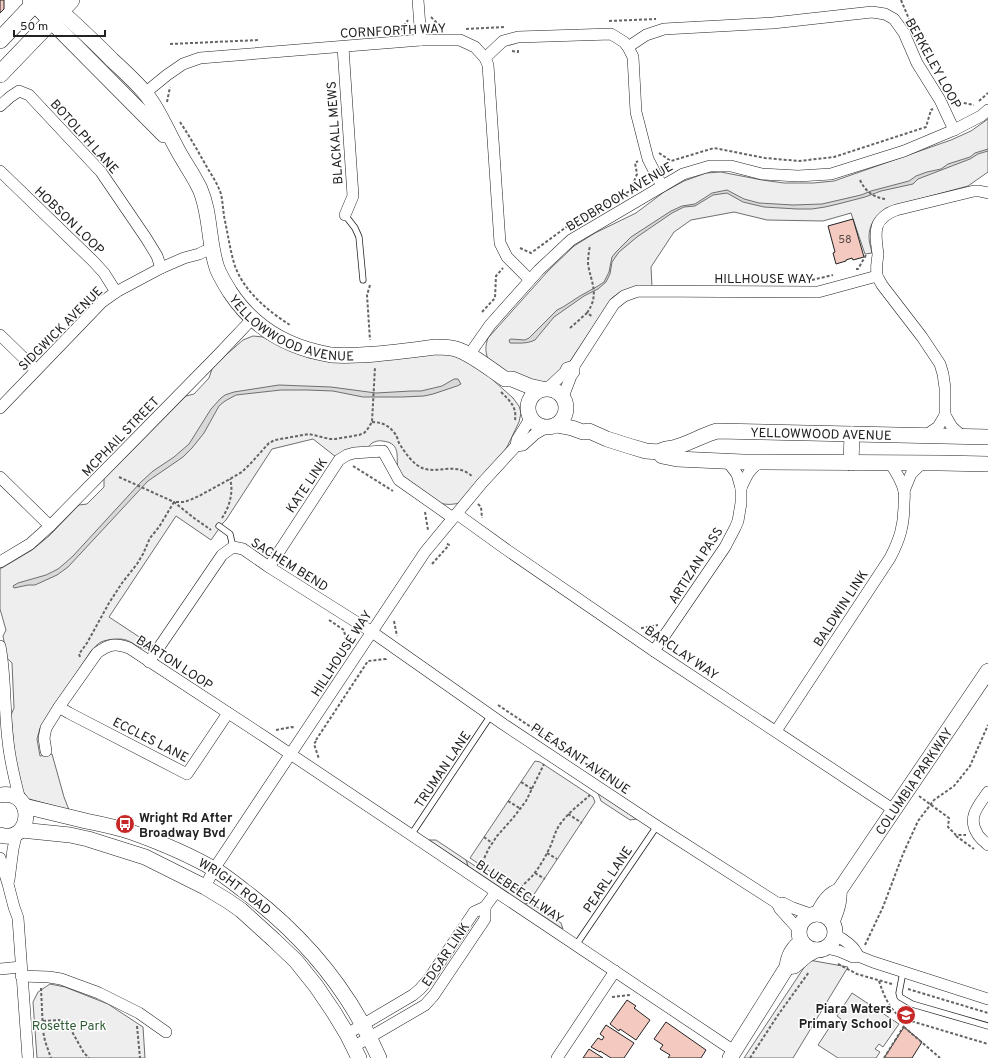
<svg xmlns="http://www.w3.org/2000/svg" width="988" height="1058" viewBox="0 0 988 1058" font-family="Overpass,sans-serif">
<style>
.green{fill:#eee;stroke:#6f6f6f}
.parking{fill:#ededed;stroke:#6f6f6f}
.water{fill:#d9d9d9;stroke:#6f6f6f}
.building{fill:#f3c9c0;stroke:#222}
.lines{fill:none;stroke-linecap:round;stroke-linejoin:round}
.lane-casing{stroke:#222;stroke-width:7}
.street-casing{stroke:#222;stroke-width:12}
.secondary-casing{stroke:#222;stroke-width:16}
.primary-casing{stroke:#222;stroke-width:18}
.path{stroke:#646464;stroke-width:2;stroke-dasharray:3 2;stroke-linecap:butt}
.lane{stroke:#fff;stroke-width:5.5}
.street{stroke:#fff;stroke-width:11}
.secondary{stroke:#fff;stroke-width:15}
.primary{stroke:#fff;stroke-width:17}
.labels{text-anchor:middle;stroke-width:3;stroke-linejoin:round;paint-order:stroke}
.number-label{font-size:11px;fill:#564c4a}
.street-label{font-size:13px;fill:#222;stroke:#fff}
.poi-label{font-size:13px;font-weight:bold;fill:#222;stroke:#fff;text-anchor:start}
.park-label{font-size:13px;fill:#2f5e38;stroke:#fff}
</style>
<rect width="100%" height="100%" fill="#fff"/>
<g class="green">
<path d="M988,119V172L968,186L886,208C876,215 869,224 869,237C869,242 871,248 872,253L865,254L851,213L823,221L767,220L734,212L691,220L674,232L651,267L652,287L619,293L612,298L571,360L559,373L544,384L516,378L489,361C485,353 485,346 488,338L548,271L574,246L595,233L636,213L664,192L684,181L706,173L721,172L762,180L784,183H813L834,181L951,140L971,131Z"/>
<path d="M253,336L263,337L296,353L309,358L339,362L436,353H448L469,362L485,373L513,398L519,406L521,413L519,422L507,447L495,464L460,503C455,504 449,505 444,504C436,503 403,479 399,472C394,460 404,443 382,441C379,440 373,442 371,444C367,447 370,447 367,449C361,452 344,455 336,457L313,439L272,449L226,520L223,523L211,540L176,516L109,617L153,646C144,654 135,643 126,640C119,638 108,639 101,642C97,644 94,648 91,651L40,728L37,739L40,756L52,754L64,797L69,810L29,799C16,787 16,766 14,749C13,738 12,726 11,715L14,708L12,663L7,658L3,636L6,630L0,609V569L32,550L49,536L79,505L87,504L104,487V479L186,396L194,394L209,378L212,369L227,354L243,340Z"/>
<path d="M535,761L540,762L593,797L595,802L531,899L470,858Z"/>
<path d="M466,860L531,903L525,904L468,866Z"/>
<path d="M809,960L848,967L793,1058H744Z"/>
<path d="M50,984L65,987L108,1004L143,1027L145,1058H37L33,1002L38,992Z"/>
<path d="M852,993L899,1024L883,1047L879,1044L875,1049L880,1052L876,1058H838L818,1045L833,1022L838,1024L841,1019L837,1016Z"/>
</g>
<g class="parking">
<path d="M598,793L637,819L630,820L601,801Z"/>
<path d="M429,840H436L466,860L468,866Z"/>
<path d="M531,903L561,923L563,929L525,904Z"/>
</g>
<g class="water">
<path d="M988,149V151L978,154L970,159L918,179L913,184L881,191L865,197L838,204L825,207L812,209H797L764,207L743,202L727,193L713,195L695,206L684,207L672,213L653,226L637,237L619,252L612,262L610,274L606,282L598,289L584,296L554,317L535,340C527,344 518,343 510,343L509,340L511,339L525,340L529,338L557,310L563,307L580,296L598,286L604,282L609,272L612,257L616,252L631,237L671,211L682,206L695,204L712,193L727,190L744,199L759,203L793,205L822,204L861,195L871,191L909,181L916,176L927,172L941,169L948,164L970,157L975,153Z"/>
<path d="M454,379H458L461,384L457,386L433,394L424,396L402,397H363L333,391L308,390H281L236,395L225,401L219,406L204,433L192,448L183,457L148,481L68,567L57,575L35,585H28L14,588L13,586L18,583L46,575L58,569L64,564L73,556L141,482L153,471L174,457L189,444L211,409L221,398L225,395L234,392L279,385L331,387L376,393L411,391H421L442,386Z"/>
</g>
<g class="building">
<path d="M0,0H4V9L0,13Z"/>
<path d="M853,219L864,257L853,260L852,258L846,260V261L836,264L833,253L835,252L828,226Z"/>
<path d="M627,1000L636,1006L634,1008L650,1020L636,1040L620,1029L619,1031L610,1024Z"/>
<path d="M666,1022L706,1050L701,1058H668L670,1055L660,1049L663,1045L654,1039Z"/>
<path d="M606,1025L634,1043L624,1058H611L600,1051V1052L591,1047L598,1038L602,1040L604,1037L600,1034Z"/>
<path d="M904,1027L922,1042L912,1058H884Z"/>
<path d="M589,1049L603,1058H583Z"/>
</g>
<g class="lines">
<defs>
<g id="lane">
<path d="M345,215L355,228L359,237L363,280"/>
<path d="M219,526L230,534L233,547"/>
<path d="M411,835L491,715"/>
<path d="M576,945L657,826"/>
<path d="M903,972L899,993L900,997L912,1004L988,1026"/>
</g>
<g id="street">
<path d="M418,0L421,40"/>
<path d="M343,47L353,196L345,215"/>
<path d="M628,47L646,35L664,29L773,23L872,12L885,14L894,19L904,33L917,63L940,100L954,130"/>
<path d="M485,58L503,41L518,37L611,34L624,42L628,47L633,57L636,112L648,159L662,186"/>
<path d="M145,93L167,75L183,64L200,58L421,40H460L475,47L485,58L488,65L500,243L507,257L530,280"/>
<path d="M0,106L10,97L19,91L29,95L101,172L146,238L157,256L161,268"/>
<path d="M0,171L94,262L104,273L116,292"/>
<path d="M877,276C877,272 876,268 877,263C877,260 878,257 878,254C875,233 872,219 896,210L974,191H979L988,193"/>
<path d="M0,335L36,370"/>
<path d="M469,355L490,325L539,270L571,240L683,174L710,166H731L762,174L798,176L831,174L904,151L954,130L981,116L988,110"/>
<path d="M547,389L565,372L567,368L574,366"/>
<path d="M563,397L571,376L574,372V366L614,304L624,296L638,291L818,292L877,276L882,285L922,337L940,364L943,374L945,388V415"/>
<path d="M0,408L102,302L116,292L161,268L184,258L199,254L205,251L212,249"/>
<path d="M926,435L938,427L945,415L952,427L962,436"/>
<path d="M516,446L517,440L530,419"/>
<path d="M0,477L50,526"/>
<path d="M741,488C746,477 749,469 760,462"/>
<path d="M904,491L911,474L922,463"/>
<path d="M457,514L507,550L654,651L894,810"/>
<path d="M0,562L30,544L50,526L218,355L252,319"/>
<path d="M269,567L339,460L347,455L354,453L383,451L399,480L453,518"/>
<path d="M0,646C6,677 4,709 8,741C10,761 15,781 20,800"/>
<path d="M654,651L725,547L735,528L738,521L741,503V488L737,474L727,461"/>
<path d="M149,662L222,555L233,547L243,549L269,567L372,632L503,724L657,826L777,903L780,909L799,930"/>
<path d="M59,707L69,713L187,774L228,713"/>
<path d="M776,731L890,558C900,539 904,525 904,504C904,500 905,495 904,491C902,481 896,472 890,463"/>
<path d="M46,751L44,738L46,728L59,707L97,653C109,644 115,643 129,648L268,739L734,1051"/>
<path d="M988,792C979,805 967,817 977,833C979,838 984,841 988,845"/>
<path d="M0,858L8,884L14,907L18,918L28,1058"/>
<path d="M9,880L13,849L17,832"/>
<path d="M205,887L214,869L425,552L482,483L516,446L523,445L535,434L545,428"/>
<path d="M777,903H783L793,908L813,915"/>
<path d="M835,935C844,939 855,947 858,956"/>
<path d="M826,948L839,951L853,957L858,956L873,962L988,999"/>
<path d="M0,969L21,967"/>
<path d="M21,976L49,977L61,979L99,993L139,1013L166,1032"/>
<path d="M347,1034L413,995L420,989L428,980L474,912L485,907L496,892"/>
<path d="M353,1047L425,1005L434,995L485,919V907"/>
<path d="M557,1058L615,971"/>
</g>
<g id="secondary">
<path d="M30,0L164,135"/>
<path id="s1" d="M49,0C70,20 92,39 112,60C124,71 136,82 146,94C159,110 166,129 176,147C183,161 193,174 200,189C211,214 208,242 217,268C220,276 225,284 230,292C251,324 279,343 317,352C321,353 326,354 331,355C364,357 403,351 436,347C443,347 449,347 456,349C472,354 490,369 505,379H512L529,386L542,389"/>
<circle cx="547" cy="408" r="19"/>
<path d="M556,425L572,428L583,432L589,431L607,439L629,446L646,451L659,452L662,456L677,459L743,462L941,463L988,464"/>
<path id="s2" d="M659,452C664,448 670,449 676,447C690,443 703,435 717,431L988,437"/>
<path d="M851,463L852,434"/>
<path d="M0,795C37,789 32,845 0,835"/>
<path id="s3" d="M24,806C45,811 66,816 86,821C101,824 116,827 131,832C159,842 188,854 214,869C224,875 234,883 243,890C302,934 350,991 379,1058"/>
<path d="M21,830L70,835L88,839L145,857L205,887L228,901L241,910L274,940L296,961L316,986L333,1011L347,1034L359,1058"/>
<path id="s4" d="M818,914C822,905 828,894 839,891L988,671"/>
<circle cx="817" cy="932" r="18"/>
<path d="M832,922C836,912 840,902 839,891"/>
<path d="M787,967L794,966L807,955L816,950"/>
<path d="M730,1058L787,967C788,957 793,946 802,942"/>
</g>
<g id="primary">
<path d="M0,40L38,0"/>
<path d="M0,74L71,0"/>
</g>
</defs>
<use href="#lane" class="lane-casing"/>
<use href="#street" class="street-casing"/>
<use href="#secondary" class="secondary-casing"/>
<use href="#primary" class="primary-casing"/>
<g class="path">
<path d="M901,0L909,19"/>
<path d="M431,17L442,28"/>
<path d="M609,21L656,19"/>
<path d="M466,29L505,27"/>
<path d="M401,30L408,20"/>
<path d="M170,44L259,40"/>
<path d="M512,51L518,52V48"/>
<path d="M954,101L974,105"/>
<path d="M979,101L988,93"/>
<path d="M167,102L170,87"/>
<path d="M180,122C190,137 199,153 208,169C213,177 218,185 221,194C223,203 223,212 225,221C228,235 230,249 234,263C242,290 268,311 290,325"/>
<path d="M659,153L671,161L714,148L765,158L799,161L834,157L926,127L931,110L933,109"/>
<path d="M860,180C865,191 873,197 885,199"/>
<path d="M520,248L531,253L580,217L630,191L637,174L635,163L638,161"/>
<path d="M856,269H858L866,255"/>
<path d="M812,280L833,275"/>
<path d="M370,285L367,295L370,340"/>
<path d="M482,312L495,298L496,276L503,268"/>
<path d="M587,313C600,294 591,283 588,264C588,257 589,251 590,245"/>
<path d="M570,328L587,313L593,317"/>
<path d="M501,392C510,401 517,407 515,420"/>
<path d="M372,422C382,422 390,426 396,435C397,437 398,440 399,443C404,451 410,460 417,465C434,478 454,459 473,477"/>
<path d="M353,466L393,491"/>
<path d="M119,477L174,502L194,518L211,530"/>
<path d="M478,504L481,507L482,518"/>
<path d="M425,512L428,530"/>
<path d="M222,518C229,508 234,492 230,479"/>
<path d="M432,564L449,545L446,543"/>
<path d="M329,620L344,630L347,646L349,648"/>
<path d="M394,621L397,636"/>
<path d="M641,628H642L658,625"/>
<path d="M80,657L79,654L87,643L109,603L122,583L137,564L143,554L150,538L159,527L174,502H183L190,500L199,496L230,479L242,472L251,463L269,443L275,440L309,434L330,439H335L359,435L364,433L367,430L372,422L375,367"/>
<path d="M498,705L624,789"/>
<path d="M276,730L292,727L295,728"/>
<path d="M316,740L368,661L386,659L387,657"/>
<path d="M316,741L314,744L319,759"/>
<path d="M521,782L532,789"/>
<path d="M919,796L949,818L948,827L956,835H966"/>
<path d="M508,801L521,809"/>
<path d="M568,814L582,823"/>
<path d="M956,836L974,849"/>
<path d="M484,837L492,843"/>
<path d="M547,853L557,859"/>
<path d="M480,867L489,848L497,836L513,818L526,801L544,764"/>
<path d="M535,873L545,879"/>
<path d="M516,890C533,879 542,864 551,845C554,837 556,829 561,823C569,812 580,804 590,795"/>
<path d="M865,945L883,907L903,854L918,821L934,800L954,786L970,766L988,725"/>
<path d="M838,964L857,974L892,984"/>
<path d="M879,981C884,996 889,1008 901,1018L988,1044"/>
<path d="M41,988L43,1031L45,1041L51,1058"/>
<path d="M908,989L988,1013"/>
<path d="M612,997L630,995"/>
<path d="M43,1021L59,1020L66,1023L70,1028L84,1053L89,1058"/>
<path d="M137,1026L140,1058"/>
<path d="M904,1027L940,1058"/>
<path d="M750,1058L778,1015L809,972"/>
<path d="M884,1058L912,1013"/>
</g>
<use href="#lane" class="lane"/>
<use href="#street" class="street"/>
<use href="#secondary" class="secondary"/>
<use href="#primary" class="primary"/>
</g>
<defs>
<symbol id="bus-disc" viewBox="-11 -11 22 22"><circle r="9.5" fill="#c62828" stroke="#fff"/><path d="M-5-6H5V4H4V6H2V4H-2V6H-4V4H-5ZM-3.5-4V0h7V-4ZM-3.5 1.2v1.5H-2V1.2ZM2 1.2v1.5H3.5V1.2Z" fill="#fff"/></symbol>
<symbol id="school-disc" viewBox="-11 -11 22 22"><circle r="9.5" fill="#c62828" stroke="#fff"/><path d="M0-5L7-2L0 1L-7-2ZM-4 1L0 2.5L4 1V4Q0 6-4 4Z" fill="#fff"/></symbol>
</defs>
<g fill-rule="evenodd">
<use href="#bus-disc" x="114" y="813" width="22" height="22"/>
<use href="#school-disc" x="895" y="1004" width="22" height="22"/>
</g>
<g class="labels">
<g class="number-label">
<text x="845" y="243">58</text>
</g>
<g class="street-label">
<text transform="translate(393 30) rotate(-3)" y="5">CORNFORTH WAY</text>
<text transform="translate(934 63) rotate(61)" y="5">BERKELEY LOOP</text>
<text transform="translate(334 133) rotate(-94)" y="5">BLACKALL MEWS</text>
<text transform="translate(85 136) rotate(48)" y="5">BOTOLPH LANE</text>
<text transform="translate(619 196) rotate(-31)" y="5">BEDBROOK AVENUE</text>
<text transform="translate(70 220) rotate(44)" y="5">HOBSON LOOP</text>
<text x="764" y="283">HILLHOUSE WAY</text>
<text dy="5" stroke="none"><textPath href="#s1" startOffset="428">YELLOWWOOD AVENUE</textPath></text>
<text transform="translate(60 328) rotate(-45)" y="5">SIDGWICK AVENUE</text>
<text dy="5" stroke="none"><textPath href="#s2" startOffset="166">YELLOWWOOD AVENUE</textPath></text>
<text transform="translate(120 436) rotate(-46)" y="5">MCPHAIL STREET</text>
<text transform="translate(306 485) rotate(-56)" y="5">KATE LINK</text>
<text transform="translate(290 564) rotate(32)" y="5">SACHEM BEND</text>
<text transform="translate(695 565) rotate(-57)" y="5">ARTIZAN PASS</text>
<text transform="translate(840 608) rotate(-57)" y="5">BALDWIN LINK</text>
<text transform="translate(682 652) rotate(34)" y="5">BARCLAY WAY</text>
<text transform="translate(341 653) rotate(-57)" y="5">HILLHOUSE WAY</text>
<text transform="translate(175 662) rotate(33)" y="5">BARTON LOOP</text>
<text transform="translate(151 739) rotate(27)" y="5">ECCLES LANE</text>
<text transform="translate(581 758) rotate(34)" y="5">PLEASANT AVENUE</text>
<text transform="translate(442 769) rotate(-56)" y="5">TRUMAN LANE</text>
<text dy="5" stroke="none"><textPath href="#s4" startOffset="165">COLUMBIA PARKWAY</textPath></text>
<text transform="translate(607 879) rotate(-56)" y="5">PEARL LANE</text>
<text dy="5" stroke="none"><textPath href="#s3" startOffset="228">WRIGHT ROAD</textPath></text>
<text transform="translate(520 891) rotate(34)" y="5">BLUEBEECH WAY</text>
<text transform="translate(445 954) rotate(-56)" y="5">EDGAR LINK</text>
</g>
<g class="poi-label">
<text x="139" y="822">Wright Rd After<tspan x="139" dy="15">Broadway Bvd</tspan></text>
<text x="892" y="1013" text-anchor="end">Piara Waters<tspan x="892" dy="15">Primary School</tspan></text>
</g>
<g class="park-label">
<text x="69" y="1030">Rosette Park</text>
</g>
</g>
<path d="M14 30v6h91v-6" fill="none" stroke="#222222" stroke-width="2"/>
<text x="20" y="30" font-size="12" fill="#222222" stroke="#ffffff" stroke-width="3" paint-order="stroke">50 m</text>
</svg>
